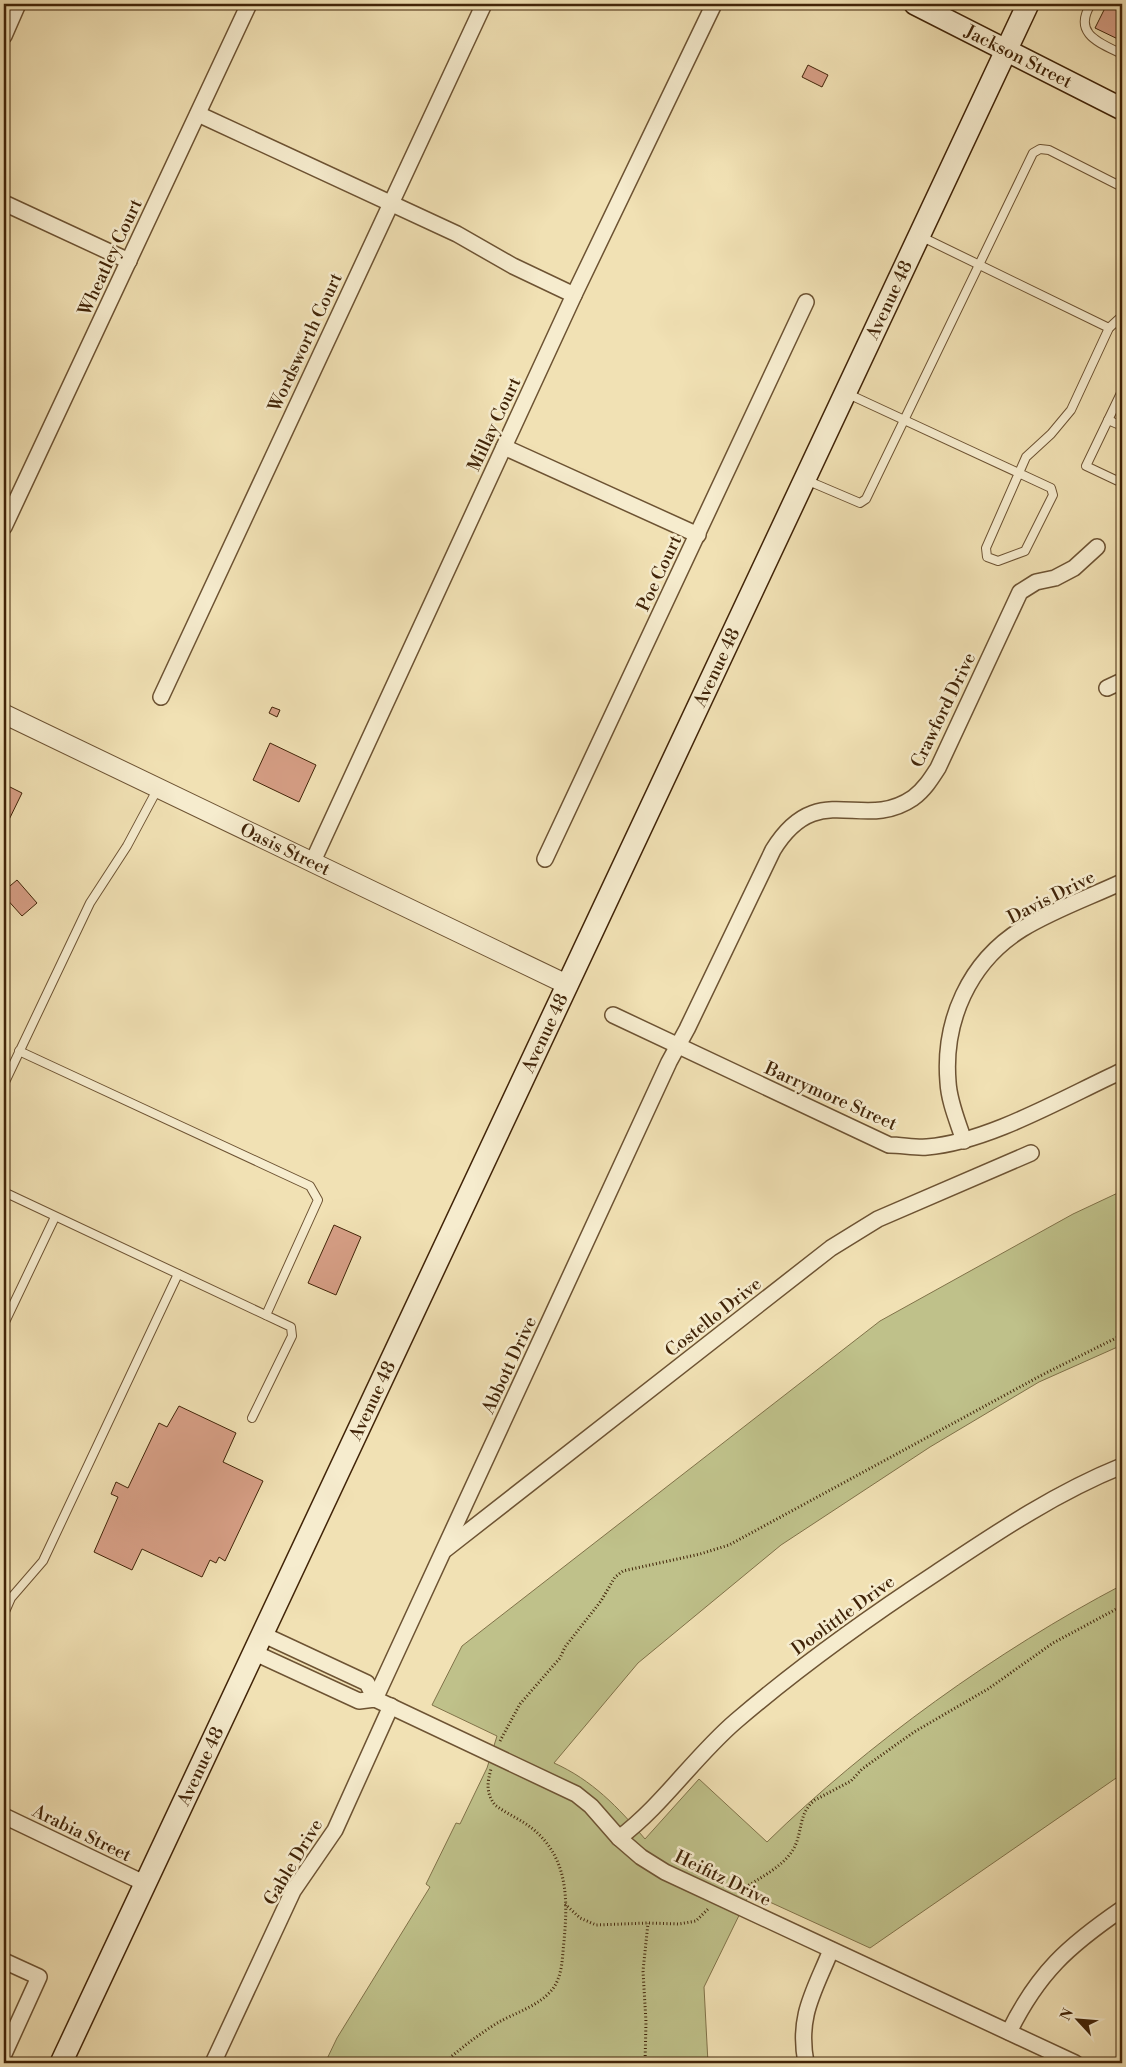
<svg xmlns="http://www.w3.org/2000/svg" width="1126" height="2067" viewBox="0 0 1126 2067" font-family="'Libre Bodoni',serif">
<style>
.green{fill:#bfc18a;stroke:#807249}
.building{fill:#d79f86;stroke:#412408}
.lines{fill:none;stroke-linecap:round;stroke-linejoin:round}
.service-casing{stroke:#6d5333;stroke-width:10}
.minor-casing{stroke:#6d5333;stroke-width:18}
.tertiary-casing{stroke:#6d5333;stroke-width:21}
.secondary-casing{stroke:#412408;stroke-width:24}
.path{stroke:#412408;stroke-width:3;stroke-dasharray:1 2.5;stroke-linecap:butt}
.service{stroke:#f6ecce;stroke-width:8}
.minor{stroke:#f6ecce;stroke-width:15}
.tertiary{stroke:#f6ecce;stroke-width:19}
.secondary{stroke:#f6ecce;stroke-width:21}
.labels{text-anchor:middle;stroke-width:5;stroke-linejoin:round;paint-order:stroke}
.street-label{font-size:18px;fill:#412408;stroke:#f6ecce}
</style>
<rect width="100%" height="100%" fill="#f1e1b4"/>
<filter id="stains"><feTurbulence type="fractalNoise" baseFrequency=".004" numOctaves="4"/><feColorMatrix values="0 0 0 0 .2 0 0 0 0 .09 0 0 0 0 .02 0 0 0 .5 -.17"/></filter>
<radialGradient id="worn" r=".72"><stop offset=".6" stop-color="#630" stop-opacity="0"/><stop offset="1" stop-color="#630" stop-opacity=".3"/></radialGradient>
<path class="green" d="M1122,1191V1345L1039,1382L930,1447L781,1545L638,1663L554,1763C592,1780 618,1807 645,1839L699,1779L767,1842C867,1744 998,1650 1122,1585V1774L870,1948L750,1893L704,1987L708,2063H325L337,2038L430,1887L426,1884L456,1823L460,1824L487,1768L497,1736L432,1705L462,1646L880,1321L1073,1214Z"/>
<g class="building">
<path d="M1107,4H1122V41L1095,28Z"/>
<path d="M808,65L828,75L822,87L802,77Z"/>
<path d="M272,707L280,710L277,717L269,713Z"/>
<path d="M270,743L316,765L299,802L253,780Z"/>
<path d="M4,774L8,776V786L22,793L4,830Z"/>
<path d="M17,880L37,903L22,916L4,896V891Z"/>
<path d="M334,1225L361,1237L336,1295L308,1283Z"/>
<path d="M179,1406L236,1433L223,1462L263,1481L225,1561L219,1557L216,1563L210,1560L202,1577L142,1549L132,1570L94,1552L118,1497L111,1494L116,1482L128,1488L159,1423L167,1427Z"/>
</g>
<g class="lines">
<defs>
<g id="service">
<path d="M1091,4C1072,34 1100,43 1122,54"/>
<path d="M920,236L1109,328"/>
<path d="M1122,391L1086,466L1122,483"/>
<path d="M846,393L1051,488L1053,495L1025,551L998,561L987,557L986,548L1026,457L1051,434L1071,410L1109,328L1122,316"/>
<path d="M1108,420L1122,426"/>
<path d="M806,480L860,503L866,499L1033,153L1040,149L1049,150L1122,187"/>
<path d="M19,1051L310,1186L318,1200L266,1315"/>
<path d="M4,1084L90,903L127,846L158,788"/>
<path d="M4,1192L291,1327L292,1336L252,1418"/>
<path d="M4,1324L55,1217"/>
<path d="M4,1614L11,1598L43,1561L178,1274"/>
</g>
<g id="minor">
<path d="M4,36L18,4"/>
<path d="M198,114L457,234L513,266L574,295"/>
<path d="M4,203L129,261"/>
<path d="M504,447L698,535"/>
<path d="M4,527L249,4"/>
<path d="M1107,688L1122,681"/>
<path d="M161,697L484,4"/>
<path d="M545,859L806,302"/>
<path d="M313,861L574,295L714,4"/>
<path d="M613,1015L889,1145C902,1145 915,1148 927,1147C989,1142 1065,1097 1122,1071"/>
<path d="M964,1141C958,1122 949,1102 948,1082C943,1021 969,962 1022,929C1053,910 1090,897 1122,882"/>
<path d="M446,1549L831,1248L878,1219L1031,1153"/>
<path d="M264,1635L367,1683L375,1699"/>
<path d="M255,1653L359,1701L375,1699L576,1794L591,1806L619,1838L641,1857L665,1872L1075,2063"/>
<path d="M375,1699L669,1062L687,1029L773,850C818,777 862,833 913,798C924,790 931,779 938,768L1020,592L1036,582L1055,578L1074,568L1097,547"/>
<path d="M4,1816L144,1883"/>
<path d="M619,1838C663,1805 694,1757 736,1721C799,1667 866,1619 936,1573C996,1533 1055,1493 1122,1466"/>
<path d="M4,1961L39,1977L4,2054"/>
<path d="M1009,2032C1038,1973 1068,1946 1122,1909"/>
<path d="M213,2063L293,1891L335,1830L391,1706"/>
<path d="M806,2063C797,2016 814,1992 831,1950"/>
</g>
<g id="tertiary">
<path id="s1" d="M4,714L568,985"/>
</g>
<g id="secondary">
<path id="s2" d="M915,4L1122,109"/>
<path id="s3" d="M61,2063L1028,4"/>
</g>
</defs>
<use href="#service" class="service-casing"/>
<use href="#minor" class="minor-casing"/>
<use href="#tertiary" class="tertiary-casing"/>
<use href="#secondary" class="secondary-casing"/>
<g class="path">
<path d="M500,1741L520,1704L560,1658L565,1647L601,1601L615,1577L623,1571L700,1554L729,1545L1042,1375L1122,1335"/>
<path d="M740,1891C757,1879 784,1867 794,1848C803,1831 798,1813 815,1800L851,1781L862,1769L914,1732L988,1689L1053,1643L1122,1606"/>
<path d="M565,1904L580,1918L596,1925L648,1923L679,1924L696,1921L708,1909"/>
<path d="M444,2063C461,2048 479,2034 499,2022C515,2013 538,2006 551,1991C563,1977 562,1958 564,1941C568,1899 568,1858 533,1829C522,1820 507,1814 495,1805C486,1793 487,1783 491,1769"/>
<path d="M645,2063L646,2022L643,1971L648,1923"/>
</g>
<use href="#service" class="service"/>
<use href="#minor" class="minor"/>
<use href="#tertiary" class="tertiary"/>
<use href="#secondary" class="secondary"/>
</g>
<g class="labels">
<g class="street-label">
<text dy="6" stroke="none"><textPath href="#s2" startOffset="116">Jackson Street</textPath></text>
<text transform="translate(110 257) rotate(-65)" y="6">Wheatley Court</text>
<text dy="6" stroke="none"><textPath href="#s3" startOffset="1948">Avenue 48</textPath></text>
<text transform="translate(305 342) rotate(-65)" y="6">Wordsworth Court</text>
<text transform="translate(494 424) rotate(-65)" y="6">Millay Court</text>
<text transform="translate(659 573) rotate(-65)" y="6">Poe Court</text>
<text dy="6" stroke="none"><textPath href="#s3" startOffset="1542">Avenue 48</textPath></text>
<text transform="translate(943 710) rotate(-64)" y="6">Crawford Drive</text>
<text dy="6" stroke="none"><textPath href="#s1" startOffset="312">Oasis Street</textPath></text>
<text transform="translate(1051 897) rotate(-27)" y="6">Davis Drive</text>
<text dy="6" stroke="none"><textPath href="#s3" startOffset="1138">Avenue 48</textPath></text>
<text transform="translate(831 1096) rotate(24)" y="6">Barrymore Street</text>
<text transform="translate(713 1317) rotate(-38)" y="6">Costello Drive</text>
<text transform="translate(509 1365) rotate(-65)" y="6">Abbott Drive</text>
<text dy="6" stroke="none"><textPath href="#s3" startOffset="732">Avenue 48</textPath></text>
<text transform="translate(843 1615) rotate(-36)" y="6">Doolittle Drive</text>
<text dy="6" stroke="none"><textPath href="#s3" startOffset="328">Avenue 48</textPath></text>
<text transform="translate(82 1833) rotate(26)" y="6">Arabia Street</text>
<text transform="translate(293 1862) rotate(-59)" y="6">Gable Drive</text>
<text transform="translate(723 1878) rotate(26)" y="6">Heifitz Drive</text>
</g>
</g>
<rect width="1126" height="2067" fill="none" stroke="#f1e1b4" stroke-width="20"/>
<rect x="5" y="5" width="1116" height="2057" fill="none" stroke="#412408" stroke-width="2.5"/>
<rect x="10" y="10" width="1106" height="2047" fill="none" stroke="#412408"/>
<g transform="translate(1078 2020) rotate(296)" stroke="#f6ecce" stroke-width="4" paint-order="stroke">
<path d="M0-4L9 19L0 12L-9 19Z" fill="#412408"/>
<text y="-8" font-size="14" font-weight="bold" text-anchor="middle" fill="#412408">N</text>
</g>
<rect width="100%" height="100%" filter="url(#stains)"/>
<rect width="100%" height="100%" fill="url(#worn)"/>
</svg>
